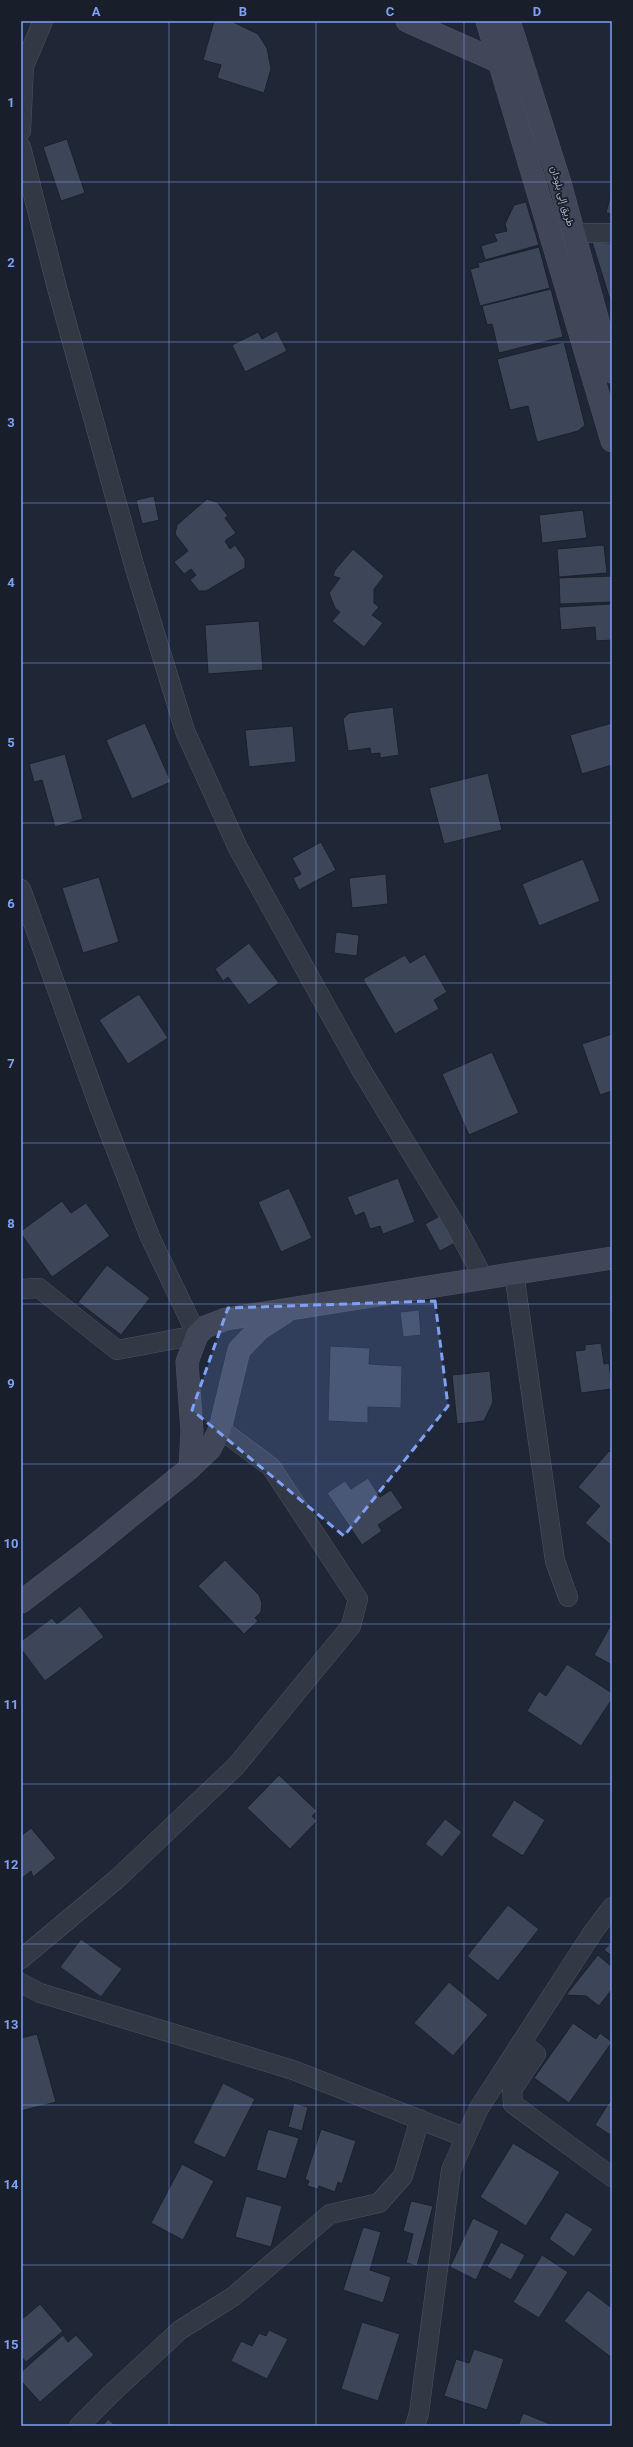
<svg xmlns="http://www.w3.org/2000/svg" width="633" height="2447" viewBox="0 0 633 2447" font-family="Roboto,Vazirmatn,sans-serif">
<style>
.building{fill:#3d4658;stroke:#1a202c}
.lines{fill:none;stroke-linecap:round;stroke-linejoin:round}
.street-casing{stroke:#4d5361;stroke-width:20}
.secondary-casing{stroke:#4d5361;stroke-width:23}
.street{stroke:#333845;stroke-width:19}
.secondary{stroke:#414758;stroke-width:22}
.marked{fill:#7fa1f5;fill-opacity:0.2;stroke:#7fa1f5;stroke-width:3;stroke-dasharray:8 5;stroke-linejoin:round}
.grid{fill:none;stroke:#7fa1f5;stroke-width:1;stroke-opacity:0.55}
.labels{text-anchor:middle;stroke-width:3.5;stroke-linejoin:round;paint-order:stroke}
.street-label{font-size:10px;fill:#acb3c3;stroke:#181e2a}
.neatline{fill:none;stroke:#7fa1f5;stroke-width:1.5}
.grid-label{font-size:13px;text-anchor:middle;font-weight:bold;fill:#7fa1f5}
</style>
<rect width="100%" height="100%" fill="#1f2635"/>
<g class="building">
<path d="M214,21H231L258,34L267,48L271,69L264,93L217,78L221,65L203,60Z"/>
<path d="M67,139L85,193L61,201L43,147Z"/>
<path d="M612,190V214L606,213Z"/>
<path d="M526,202L539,245L485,260L481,246L497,241L494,234L507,231L505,224L514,205Z"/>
<path d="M592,242L612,243V306Z"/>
<path d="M539,247L550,288L480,306L470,269L479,267L478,263Z"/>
<path d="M551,289L563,337L499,353L492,324L487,325L482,306Z"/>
<path d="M277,331L287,351L245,372L232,345L258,332L262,339Z"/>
<path d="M564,342L585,425L578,431L537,442L528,406L510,410L497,359Z"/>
<path d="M154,496L159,520L142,524L136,500Z"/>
<path d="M207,499L217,502L228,516L225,518L236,533L225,541L230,549L235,545L245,559V568L206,591H199L190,580L196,575L191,569L184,574L174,562L188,551L175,534L177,525Z"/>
<path d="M583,510L587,538L542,543L539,515Z"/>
<path d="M604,545L607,573L559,577L557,549Z"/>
<path d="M353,549L384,576L374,589V603L379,607L372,615L383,623L364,647L332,621L340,612L335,608L329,593L340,578L333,576L335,570Z"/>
<path d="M612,576V602L560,604L559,578Z"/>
<path d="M612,604V640L596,641L595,627L561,630L559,607Z"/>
<path d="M259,621L263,670L208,674L205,625Z"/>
<path d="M393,707L399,755L380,758V753L371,754L370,748L348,751L343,719L349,713Z"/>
<path d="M145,723L171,782L132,799L106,740Z"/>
<path d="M612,723V765L582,774L570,735Z"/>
<path d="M293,726L296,762L249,767L245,730Z"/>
<path d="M65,754L83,819L55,827L42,780L34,782L29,764Z"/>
<path d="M488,773L502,830L444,844L429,788Z"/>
<path d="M321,842L336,870L299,890L293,878L301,874L292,858Z"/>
<path d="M583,859L600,901L539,926L522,884Z"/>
<path d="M386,874L388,904L352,908L349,878Z"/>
<path d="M99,877L119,942L83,953L62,888Z"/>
<path d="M336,932L359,935L357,956L334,953Z"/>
<path d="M249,943L279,983L249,1005L228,977L223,981L215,969Z"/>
<path d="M425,954L447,992L434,1000L439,1009L395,1034L363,979L405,955L410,963Z"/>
<path d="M139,994L168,1038L128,1064L99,1020Z"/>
<path d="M612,1034V1091L600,1095L582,1044Z"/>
<path d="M492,1052L519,1113L469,1135L442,1074Z"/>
<path d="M398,1178L415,1222L383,1234L380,1226L370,1229L364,1212L355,1216L347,1197Z"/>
<path d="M289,1188L312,1238L281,1252L258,1202Z"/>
<path d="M62,1201L71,1213L86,1203L110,1236L52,1277L21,1234V1231Z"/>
<path d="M440,1216L455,1243L440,1251L425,1224Z"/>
<path d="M107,1265L150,1298L121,1335L78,1302Z"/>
<path d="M419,1310L421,1335L403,1337L400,1312Z"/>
<path d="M601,1343L604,1364L609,1363L612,1389L581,1393L575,1351L585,1350V1345Z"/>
<path d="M330,1346L370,1348L369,1364L402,1366L401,1408L368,1407V1423L328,1421Z"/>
<path d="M490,1371L493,1402L484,1421L457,1424L452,1375Z"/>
<path d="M609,1451L612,1453V1546L585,1523L600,1506L578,1487Z"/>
<path d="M368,1478L380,1497L391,1490L403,1508L378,1525L382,1531L362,1545L327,1493L345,1481L351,1489Z"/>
<path d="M225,1560L259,1595L262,1603L261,1612L255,1618L258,1621L244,1634L198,1586Z"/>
<path d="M80,1606L104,1637L45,1681L21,1649V1641L52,1618L57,1624Z"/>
<path d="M612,1623V1665L594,1655Z"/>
<path d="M567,1664L612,1693V1699L581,1746L527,1711L539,1691L546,1696Z"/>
<path d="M279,1775L317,1811L312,1816L317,1821L290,1849L247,1808Z"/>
<path d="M514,1800L545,1820L523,1856L491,1836Z"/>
<path d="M445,1819L462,1832L442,1857L425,1844Z"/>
<path d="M31,1828L56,1858L33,1877L31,1871L21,1879V1836Z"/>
<path d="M508,1905L539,1929L498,1981L467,1956Z"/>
<path d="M81,1939L122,1969L101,1997L60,1967Z"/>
<path d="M612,1941V1956L604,1950Z"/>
<path d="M598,1955L612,1967V1989L599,2006L586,1996L566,1995Z"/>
<path d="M449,1982L488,2015L453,2056L414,2023Z"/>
<path d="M573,2023L596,2039L600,2033L612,2042L569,2103L534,2078Z"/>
<path d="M37,2034L56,2102L21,2111V2038Z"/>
<path d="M223,2083L255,2099L225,2158L193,2143Z"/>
<path d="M612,2098V2136L595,2125Z"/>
<path d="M294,2103L308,2107L302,2131L288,2127Z"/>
<path d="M268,2129L299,2138L286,2179L256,2170Z"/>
<path d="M321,2129L356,2141L342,2184L338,2182L335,2192L319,2186L318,2189L307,2186L309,2181L305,2179Z"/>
<path d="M513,2143L560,2172L526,2226L480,2197Z"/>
<path d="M182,2164L214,2181L183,2240L151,2223Z"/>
<path d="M246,2196L282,2206L271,2247L235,2237Z"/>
<path d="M411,2201L433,2206L417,2266L406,2263L413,2234L403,2231Z"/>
<path d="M566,2212L593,2229L574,2257L549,2239Z"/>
<path d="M473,2218L499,2231L476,2280L450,2267Z"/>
<path d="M363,2227L381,2232L370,2270L391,2277L383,2303L343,2290Z"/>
<path d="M501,2242L525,2255L511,2280L487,2267Z"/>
<path d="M542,2255L568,2272L539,2318L513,2302Z"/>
<path d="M588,2290L612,2308V2358L564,2321Z"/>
<path d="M40,2304L63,2331L26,2362L21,2356V2320Z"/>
<path d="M362,2322L400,2334L378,2401L341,2389Z"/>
<path d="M269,2330L288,2339L267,2379L231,2361L241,2341L252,2346L259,2333L266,2336Z"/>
<path d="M63,2335L68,2342L76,2335L94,2355L40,2402L21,2381V2372Z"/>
<path d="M474,2349L504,2359L487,2410L444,2396L456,2359L469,2363Z"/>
<path d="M523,2413L555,2426H518Z"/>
<path d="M108,2419L116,2426H103Z"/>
</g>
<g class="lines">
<defs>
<g id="street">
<path d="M21,131L24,66L43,21"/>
<path d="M21,147L57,288L134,565L185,731L238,848L359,1066L454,1223L483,1277"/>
<path d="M574,233H612"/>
<path d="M21,889L99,1106L150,1237L197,1335L117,1350L39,1288L21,1289"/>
<path d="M514,1273L555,1561L568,1597"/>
<path d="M21,1959L118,1878L236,1766L351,1626L358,1599L271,1467L220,1429"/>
<path d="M21,1983L40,1993L293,2070L464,2137"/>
<path d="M521,2043L536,2054L512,2090L513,2104L612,2177"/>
<path d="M79,2426L111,2394L180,2330L234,2296L330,2214L379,2203L403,2176L420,2119"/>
<path d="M415,2426L419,2413L451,2170L479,2108L593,1932L612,1907"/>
</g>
<g id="secondary">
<path d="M407,21L499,62"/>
<path d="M487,21L612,441"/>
<path d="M509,21L560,183L612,372"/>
<path d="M190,1468L192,1431L187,1362L197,1335L205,1327L226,1319L612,1258"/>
<path d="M21,1602L89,1550L190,1468L210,1449L220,1429L239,1350L259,1329L284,1313"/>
</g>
</defs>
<use href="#street" class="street-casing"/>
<use href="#secondary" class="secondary-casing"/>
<use href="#street" class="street"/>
<use href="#secondary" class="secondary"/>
</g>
<path class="marked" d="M435,1301L448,1406L344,1536L192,1410L228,1308Z"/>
<path class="grid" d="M169,21V2426M316,21V2426M464,21V2426M21,182H612M21,342H612M21,503H612M21,663H612M21,823H612M21,983H612M21,1143H612M21,1304H612M21,1464H612M21,1624H612M21,1784H612M21,1944H612M21,2105H612M21,2265H612"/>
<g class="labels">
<g class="street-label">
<text transform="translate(563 196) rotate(74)" y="4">طريق إلى بلودان</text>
</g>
</g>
<rect width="633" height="2447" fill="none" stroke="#181e2a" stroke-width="44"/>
<rect x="22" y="22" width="589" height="2403" class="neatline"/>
<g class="grid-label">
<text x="96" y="16">A</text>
<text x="243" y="16">B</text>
<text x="390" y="16">C</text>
<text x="537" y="16">D</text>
<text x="11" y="107">1</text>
<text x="11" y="267">2</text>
<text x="11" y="427">3</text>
<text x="11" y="587">4</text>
<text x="11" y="747">5</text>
<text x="11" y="908">6</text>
<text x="11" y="1068">7</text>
<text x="11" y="1228">8</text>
<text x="11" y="1388">9</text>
<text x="11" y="1548">10</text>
<text x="11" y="1709">11</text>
<text x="11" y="1869">12</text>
<text x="11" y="2029">13</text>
<text x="11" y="2189">14</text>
<text x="11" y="2349">15</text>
</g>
</svg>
